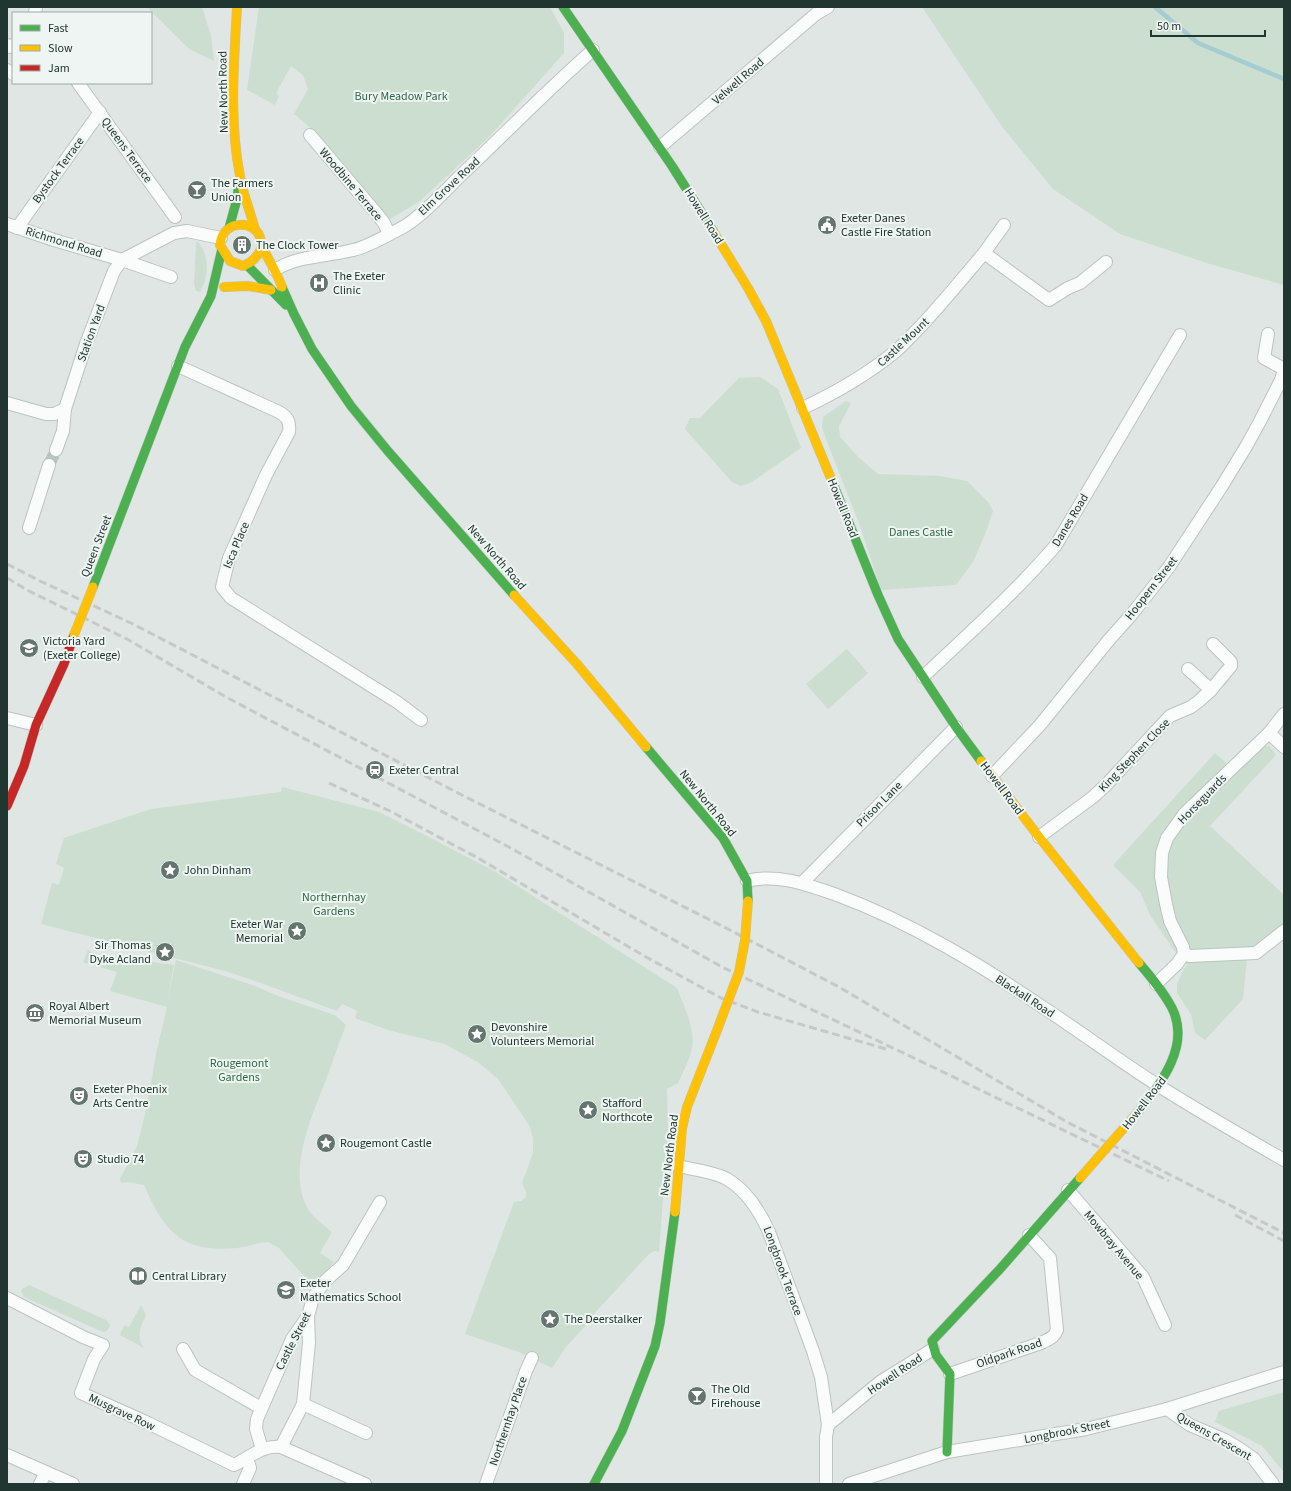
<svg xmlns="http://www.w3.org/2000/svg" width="1291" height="1491" viewBox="0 0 1291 1491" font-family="'Source Sans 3',sans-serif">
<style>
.green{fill:#cbded0}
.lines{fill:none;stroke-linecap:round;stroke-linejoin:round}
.stream{stroke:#a4cdd1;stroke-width:4.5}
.street-tunnel{stroke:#bac3bf;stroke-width:12;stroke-dasharray:12 6;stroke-linecap:butt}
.street-casing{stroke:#bdc3c0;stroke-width:14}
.fast-casing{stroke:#bdc3c1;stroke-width:10}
.slow-casing{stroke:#bdc3c1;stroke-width:10}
.jam-casing{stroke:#bdc3c1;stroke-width:10}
.street{stroke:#fafbfb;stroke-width:12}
.fast{stroke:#4caf50;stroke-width:9}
.slow{stroke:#ffc107;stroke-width:9}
.jam{stroke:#c62828;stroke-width:9}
.rail{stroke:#c5c9c8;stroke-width:3;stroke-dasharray:8 4;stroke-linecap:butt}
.slow-bridge-casing{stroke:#bdc3c1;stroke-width:10;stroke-linecap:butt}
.slow-bridge{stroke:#ffc107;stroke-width:9}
.labels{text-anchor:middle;stroke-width:4;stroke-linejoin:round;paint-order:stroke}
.street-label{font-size:12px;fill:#213630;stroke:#eef5f2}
.park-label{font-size:12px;fill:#306944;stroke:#eef5f2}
.poi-label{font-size:12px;fill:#213630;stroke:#eef5f2;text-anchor:start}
</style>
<rect width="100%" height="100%" fill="#e0e6e3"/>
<g class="green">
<path d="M147,7H202L211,36L214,61L189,49Z"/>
<path d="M259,7H550L564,33V53L489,137L420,201L390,219L312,129L294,114L308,89L303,75L291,66L276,93L279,96L275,105L247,90Z"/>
<path d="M922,7H1284V285L1210,264L1120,234L1053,189L1003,128Z"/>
<path d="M197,241C210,254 209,277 200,292L196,291L194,284L196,245Z"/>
<path d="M760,377L778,389L801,448L752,482L741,486L732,482L685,429L690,418H700L739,378Z"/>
<path d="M846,401L851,403L839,426L840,437L858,457L878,474L940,476L967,481L988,502L993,511L986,532L973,562L956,585L881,590L859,523L826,439L822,427L823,417Z"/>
<path d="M847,649L868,673L828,709L806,684Z"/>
<path d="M1259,746H1269L1276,755L1210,826L1284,895V928L1247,958L1243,999L1205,1040L1195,1033L1191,1014L1177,993V984L1183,970L1187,965L1176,953L1150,915L1140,892L1113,865L1215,753L1234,770Z"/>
<path d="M282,787L379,812L421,833L494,871L677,988C683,1004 696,1030 692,1048C690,1059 683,1072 678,1083L667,1089L668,1130L659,1252L654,1251L648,1255L593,1315L587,1324L565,1348L552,1368L519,1352L465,1334L514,1202L521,1201L526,1197V1192L522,1183L533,1153V1138L529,1125L498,1079L479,1063L445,1044L388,1030L355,1018L357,1011L342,1004L337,1011L258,982L225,971L41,924L52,883L59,885L64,868L56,864L64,838L151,809L281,792Z"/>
<path d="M88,950L103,960L108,956L174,965L167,1003L176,960L255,986L278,996L335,1015L346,1025C339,1043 333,1060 327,1077C313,1113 286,1172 308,1209C314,1219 324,1225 332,1232L320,1253L334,1262L313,1286L279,1248L268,1242C258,1242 248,1247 237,1248C182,1253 165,1233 144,1185L128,1182L121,1183L120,1179L137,1146L147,1106L156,1054L167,1007L110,991L117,972L83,962Z"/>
<path d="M29,1285L106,1320L110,1324C109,1329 108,1331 103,1332L24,1297L21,1291L22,1289Z"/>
<path d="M141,1305L146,1316C140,1326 136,1338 144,1348L120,1335L124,1325L129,1327Z"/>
<path d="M1284,1392V1472L1262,1446L1215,1422L1219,1411Z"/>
</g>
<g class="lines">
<path class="stream" d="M1155,7L1198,43L1284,79"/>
<path class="street-tunnel" d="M49,465L56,450"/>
<defs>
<g id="street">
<path d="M35,13L36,7"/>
<path d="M7,45L10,47L13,45"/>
<path d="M7,70L13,74"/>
<path d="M78,83L175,217"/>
<path d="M310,135L377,214L384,223L389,234"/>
<path d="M660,147L816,14L828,7"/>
<path d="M7,224L54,240L122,260L171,277"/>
<path d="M17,228L100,112"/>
<path d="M984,253L1004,225"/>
<path d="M122,260L174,233L187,231L221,238"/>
<path d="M275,270C299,255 326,257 353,250C365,248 394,232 405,226C425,213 442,194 459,177C504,135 546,91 593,50"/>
<path d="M178,366L279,412C288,417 290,422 289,432L266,475L229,558L222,587L231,598L397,702L421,720"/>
<path d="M7,403L46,414H54L65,409"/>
<path d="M803,408C837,392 868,374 896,351C904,344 911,336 918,329C941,305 962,279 984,253L1049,300L1068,288L1080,283L1106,262"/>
<path d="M56,450L63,431L65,409L86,344L114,271L122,260"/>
<path d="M29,528L49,465"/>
<path d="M1188,669L1211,690"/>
<path d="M923,677C968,634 1015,593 1056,545L1180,335"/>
<path d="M7,718L36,725"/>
<path d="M1269,733L1284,747"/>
<path d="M992,776L1040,725L1108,641L1132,614L1169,567L1222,486L1247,445L1259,423L1281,380L1284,369L1264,358L1268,334"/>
<path d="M1039,837L1093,797L1106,785L1170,716L1191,707L1199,701L1211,690L1231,666V662L1213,644"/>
<path d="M747,881C777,873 808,885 837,895C912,923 981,965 1047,1010C1085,1035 1121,1062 1159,1086C1200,1112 1242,1136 1284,1160"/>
<path d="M802,883L956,727"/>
<path d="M1184,954L1190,956L1256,953L1284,931"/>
<path d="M1156,984L1177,964L1184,954L1183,947L1170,921L1166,904L1161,877L1162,853L1167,838L1185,813L1269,733L1284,714"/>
<path d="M678,1166C691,1169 715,1172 727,1179C746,1190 760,1212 769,1232L813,1351L821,1377L828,1425L826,1437V1484"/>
<path d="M1068,1190L1143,1277L1165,1325"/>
<path d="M7,1298L83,1337L103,1345L94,1359L81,1393L148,1423L234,1465C251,1457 261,1445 281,1447L365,1484"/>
<path d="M183,1349L195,1370L261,1408"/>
<path d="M950,1374L1041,1343C1049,1339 1054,1338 1057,1330L1050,1258L1029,1235"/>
<path d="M303,1404L366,1433"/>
<path d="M1167,1409L1190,1425L1225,1440L1240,1449L1254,1459L1273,1484"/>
<path d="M828,1425L880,1382L933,1349"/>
<path d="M281,1447L303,1404L309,1343L308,1316"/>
<path d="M262,1449L256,1429L257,1419L292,1339L308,1316L313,1298L325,1281L343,1265L380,1202"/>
<path d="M7,1455L73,1484"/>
<path d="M40,1484L46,1472"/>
<path d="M243,1484L250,1468L247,1459"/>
<path d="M486,1484L526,1371L532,1358"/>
<path d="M849,1484L947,1452L1086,1429L1167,1409L1284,1372"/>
</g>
<g id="fast">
<path d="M563,7L672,166L713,231"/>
<path d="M229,228L237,199L239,183"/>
<path d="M247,265L286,305"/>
<path d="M282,287L294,314L312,349L351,406L387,450L514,595"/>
<path d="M832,481L878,595L898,639L956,727L981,761"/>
<path d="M93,587L185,347L211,296L222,249"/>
<path d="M646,747L723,838L747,881L748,901"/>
<path d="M1138,1112C1161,1083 1191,1046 1172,1008C1163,991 1151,977 1139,963"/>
<path d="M947,1452L950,1374L936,1355L932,1341L1000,1269L1080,1178"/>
<path d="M594,1484L622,1431L655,1346L660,1323L675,1212"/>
</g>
<g id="slow">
<path d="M237,7C234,63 229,120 240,176C243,194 250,211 255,229"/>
<path d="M713,231L748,288L766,321L832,481"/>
<path d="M262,246C259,256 253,262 243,266L230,261L220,245C221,236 224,230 233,226C242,223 252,225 258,233C261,237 261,243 263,248C269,261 277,273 282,287"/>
<path d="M224,287L248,286L271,290"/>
<path d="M514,595L577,664L646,747"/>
<path d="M981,761L1039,837L1139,963"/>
<path d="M675,1212L682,1129L687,1107L716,1033"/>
</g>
<path id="jam" d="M7,806L24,766L36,725L64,664L74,635"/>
</defs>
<use href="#street" class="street-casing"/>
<use href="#fast" class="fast-casing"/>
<use href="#slow" class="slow-casing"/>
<use href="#jam" class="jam-casing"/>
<use href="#street" class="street"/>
<use href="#fast" class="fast"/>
<use href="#slow" class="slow"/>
<use href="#jam" class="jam"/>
<g class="rail">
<path d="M7,564L42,582L131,623L460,794L728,929L839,987L1067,1122L1284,1233"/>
<path d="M7,578L29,591L127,639L226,697L507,846L722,967L914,1058L1169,1181"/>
<path d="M329,783L390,811L478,858L646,957L721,998L758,1012L886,1049"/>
<path d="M1235,1215L1284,1241"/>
</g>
<defs>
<g id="slow-bridge">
<path d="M74,635L93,587"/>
<path d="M716,1033L739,972L745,940L748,901"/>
<path d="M1080,1178L1138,1112"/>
</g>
</defs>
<use href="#slow-bridge" class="slow-bridge-casing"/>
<use href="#slow-bridge" class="slow-bridge"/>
</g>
<defs>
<symbol id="bar-disc" viewBox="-11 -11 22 22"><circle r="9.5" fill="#64746f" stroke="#eef5f2"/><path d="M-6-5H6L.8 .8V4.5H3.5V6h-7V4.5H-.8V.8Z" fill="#fff"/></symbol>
<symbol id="civic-disc" viewBox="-11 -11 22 22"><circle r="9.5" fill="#64746f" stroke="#eef5f2"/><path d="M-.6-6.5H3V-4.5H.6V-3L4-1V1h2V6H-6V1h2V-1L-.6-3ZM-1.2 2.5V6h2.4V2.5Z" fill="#fff"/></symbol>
<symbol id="building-disc" viewBox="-11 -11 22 22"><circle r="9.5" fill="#64746f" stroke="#eef5f2"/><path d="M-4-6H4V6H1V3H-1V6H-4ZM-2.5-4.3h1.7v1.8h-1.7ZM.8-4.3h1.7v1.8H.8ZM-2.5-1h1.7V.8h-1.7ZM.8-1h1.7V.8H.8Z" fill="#fff"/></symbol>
<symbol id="hospital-disc" viewBox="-11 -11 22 22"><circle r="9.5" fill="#64746f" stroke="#eef5f2"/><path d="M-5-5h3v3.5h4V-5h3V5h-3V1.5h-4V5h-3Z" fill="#fff"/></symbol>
<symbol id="university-disc" viewBox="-11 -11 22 22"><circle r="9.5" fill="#64746f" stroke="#eef5f2"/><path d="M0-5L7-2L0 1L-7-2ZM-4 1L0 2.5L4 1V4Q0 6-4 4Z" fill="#fff"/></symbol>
<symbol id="station-disc" viewBox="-11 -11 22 22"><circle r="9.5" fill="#64746f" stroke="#eef5f2"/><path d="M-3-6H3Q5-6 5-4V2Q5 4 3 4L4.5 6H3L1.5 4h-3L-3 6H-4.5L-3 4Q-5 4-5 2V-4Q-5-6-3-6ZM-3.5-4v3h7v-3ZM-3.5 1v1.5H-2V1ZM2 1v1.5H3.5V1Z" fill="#fff"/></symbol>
<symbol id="sight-disc" viewBox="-11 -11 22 22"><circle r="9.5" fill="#64746f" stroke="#eef5f2"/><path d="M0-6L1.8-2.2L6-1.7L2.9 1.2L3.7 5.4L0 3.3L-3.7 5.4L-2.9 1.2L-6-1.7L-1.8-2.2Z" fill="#fff"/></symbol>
<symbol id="museum-disc" viewBox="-11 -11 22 22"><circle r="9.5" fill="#64746f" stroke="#eef5f2"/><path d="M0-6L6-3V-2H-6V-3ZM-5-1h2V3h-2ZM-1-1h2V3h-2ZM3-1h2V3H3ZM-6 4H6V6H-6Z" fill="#fff"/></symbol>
<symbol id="theatre-disc" viewBox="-11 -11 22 22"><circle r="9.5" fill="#64746f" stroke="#eef5f2"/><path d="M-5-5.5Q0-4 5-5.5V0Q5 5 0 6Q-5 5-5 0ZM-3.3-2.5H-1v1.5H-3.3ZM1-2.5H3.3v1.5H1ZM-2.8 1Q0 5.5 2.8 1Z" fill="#fff"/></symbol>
<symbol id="library-disc" viewBox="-11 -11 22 22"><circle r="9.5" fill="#64746f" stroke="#eef5f2"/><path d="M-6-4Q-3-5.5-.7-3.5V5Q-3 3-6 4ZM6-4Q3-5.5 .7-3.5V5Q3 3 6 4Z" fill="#fff"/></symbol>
</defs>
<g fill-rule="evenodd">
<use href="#bar-disc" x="186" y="179" width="22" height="22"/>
<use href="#civic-disc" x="816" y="214" width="22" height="22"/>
<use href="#building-disc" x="231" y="234" width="22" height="22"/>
<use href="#hospital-disc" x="308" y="272" width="22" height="22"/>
<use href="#university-disc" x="18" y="637" width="22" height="22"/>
<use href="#station-disc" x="364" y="759" width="22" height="22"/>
<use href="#sight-disc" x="159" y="859" width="22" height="22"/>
<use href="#sight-disc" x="286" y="920" width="22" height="22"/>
<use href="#sight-disc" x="154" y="941" width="22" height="22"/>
<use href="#museum-disc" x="24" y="1002" width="22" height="22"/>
<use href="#sight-disc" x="466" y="1023" width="22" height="22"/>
<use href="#theatre-disc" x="68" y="1085" width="22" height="22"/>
<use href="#sight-disc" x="577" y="1099" width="22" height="22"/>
<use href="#sight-disc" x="315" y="1132" width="22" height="22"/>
<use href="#theatre-disc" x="72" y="1148" width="22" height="22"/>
<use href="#library-disc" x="127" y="1265" width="22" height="22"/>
<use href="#university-disc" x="275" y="1279" width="22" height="22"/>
<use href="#sight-disc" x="539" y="1308" width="22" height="22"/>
<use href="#bar-disc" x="686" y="1385" width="22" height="22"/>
</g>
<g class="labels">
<g class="street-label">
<text transform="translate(738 81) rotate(-41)" y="4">Velwell Road</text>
<text transform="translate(223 92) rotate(-91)" y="4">New North Road</text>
<text transform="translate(127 150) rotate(54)" y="4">Queens Terrace</text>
<text transform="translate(58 170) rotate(-54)" y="4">Bystock Terrace</text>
<text transform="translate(351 184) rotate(50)" y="4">Woodbine Terrace</text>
<text transform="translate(449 186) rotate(-43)" y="4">Elm Grove Road</text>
<text transform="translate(704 216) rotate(58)" y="4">Howell Road</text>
<text transform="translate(64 242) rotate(17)" y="4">Richmond Road</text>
<text transform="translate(91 333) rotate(-70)" y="4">Station Yard</text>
<text transform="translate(903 342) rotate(-43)" y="4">Castle Mount</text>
<text transform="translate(843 508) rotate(68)" y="4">Howell Road</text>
<text transform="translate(1070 520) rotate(-59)" y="4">Danes Road</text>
<text transform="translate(236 545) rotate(-67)" y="4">Isca Place</text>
<text transform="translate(96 546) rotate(-69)" y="4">Queen Street</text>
<text transform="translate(497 557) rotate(49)" y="4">New North Road</text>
<text transform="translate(1151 588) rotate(-52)" y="4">Hoopern Street</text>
<text transform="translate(1134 755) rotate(-46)" y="4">King Stephen Close</text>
<text transform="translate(1002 788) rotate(53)" y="4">Howell Road</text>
<text transform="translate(1202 799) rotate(-46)" y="4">Horseguards</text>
<text transform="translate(708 803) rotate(51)" y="4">New North Road</text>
<text transform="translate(879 804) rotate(-45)" y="4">Prison Lane</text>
<text transform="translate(1025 996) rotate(33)" y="4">Blackall Road</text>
<text transform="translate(1144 1103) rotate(-52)" y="4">Howell Road</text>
<text transform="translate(669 1155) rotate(-83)" y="4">New North Road</text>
<text transform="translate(1114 1245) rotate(50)" y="4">Mowbray Avenue</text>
<text transform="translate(783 1271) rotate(70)" y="4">Longbrook Terrace</text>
<text transform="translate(293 1341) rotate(-63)" y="4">Castle Street</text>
<text transform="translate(1009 1353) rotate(-19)" y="4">Oldpark Road</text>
<text transform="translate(895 1374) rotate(-34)" y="4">Howell Road</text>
<text transform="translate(122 1412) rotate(25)" y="4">Musgrave Row</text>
<text transform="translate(508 1421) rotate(-71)" y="4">Northernhay Place</text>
<text transform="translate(1067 1431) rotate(-11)" y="4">Longbrook Street</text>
<text transform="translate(1214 1436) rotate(30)" y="4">Queens Crescent</text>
</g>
<g class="park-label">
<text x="401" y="100">Bury Meadow Park</text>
<text x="921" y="536">Danes Castle</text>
<text x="334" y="901">Northernhay<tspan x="334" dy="14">Gardens</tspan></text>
<text x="239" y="1067">Rougemont<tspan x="239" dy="14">Gardens</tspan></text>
</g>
<g class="poi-label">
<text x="211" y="187">The Farmers<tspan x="211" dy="14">Union</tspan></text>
<text x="841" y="222">Exeter Danes<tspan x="841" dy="14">Castle Fire Station</tspan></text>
<text x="256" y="249">The Clock Tower</text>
<text x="333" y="280">The Exeter<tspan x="333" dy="14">Clinic</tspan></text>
<text x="43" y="645">Victoria Yard<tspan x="43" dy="14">(Exeter College)</tspan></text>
<text x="389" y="774">Exeter Central</text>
<text x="184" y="874">John Dinham</text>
<text x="283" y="928" text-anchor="end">Exeter War<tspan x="283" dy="14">Memorial</tspan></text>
<text x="151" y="949" text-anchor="end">Sir Thomas<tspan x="151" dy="14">Dyke Acland</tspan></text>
<text x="49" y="1010">Royal Albert<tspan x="49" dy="14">Memorial Museum</tspan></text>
<text x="491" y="1031">Devonshire<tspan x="491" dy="14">Volunteers Memorial</tspan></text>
<text x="93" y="1093">Exeter Phoenix<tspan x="93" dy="14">Arts Centre</tspan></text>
<text x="602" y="1107">Stafford<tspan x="602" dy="14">Northcote</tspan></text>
<text x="340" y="1147">Rougemont Castle</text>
<text x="97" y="1163">Studio 74</text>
<text x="152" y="1280">Central Library</text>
<text x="300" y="1287">Exeter<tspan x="300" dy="14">Mathematics School</tspan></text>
<text x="564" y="1323">The Deerstalker</text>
<text x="711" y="1393">The Old<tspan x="711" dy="14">Firehouse</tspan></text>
</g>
</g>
<rect width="1291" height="1491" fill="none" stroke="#213630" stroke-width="16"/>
<rect x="12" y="12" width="140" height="72" fill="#eef5f2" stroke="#9ca9a4"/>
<rect x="20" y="25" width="20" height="6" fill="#4caf50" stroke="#9ca9a4"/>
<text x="48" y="32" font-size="12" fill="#213630">Fast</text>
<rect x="20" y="45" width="20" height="6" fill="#ffc107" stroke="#9ca9a4"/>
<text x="48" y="52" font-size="12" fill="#213630">Slow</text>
<rect x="20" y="65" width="20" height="6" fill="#c62828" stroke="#9ca9a4"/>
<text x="48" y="72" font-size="12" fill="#213630">Jam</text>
<path d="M1151 30v6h114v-6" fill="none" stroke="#213630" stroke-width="2"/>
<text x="1157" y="30" font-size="12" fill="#213630" stroke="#eef5f2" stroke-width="3" paint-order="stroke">50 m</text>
</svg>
